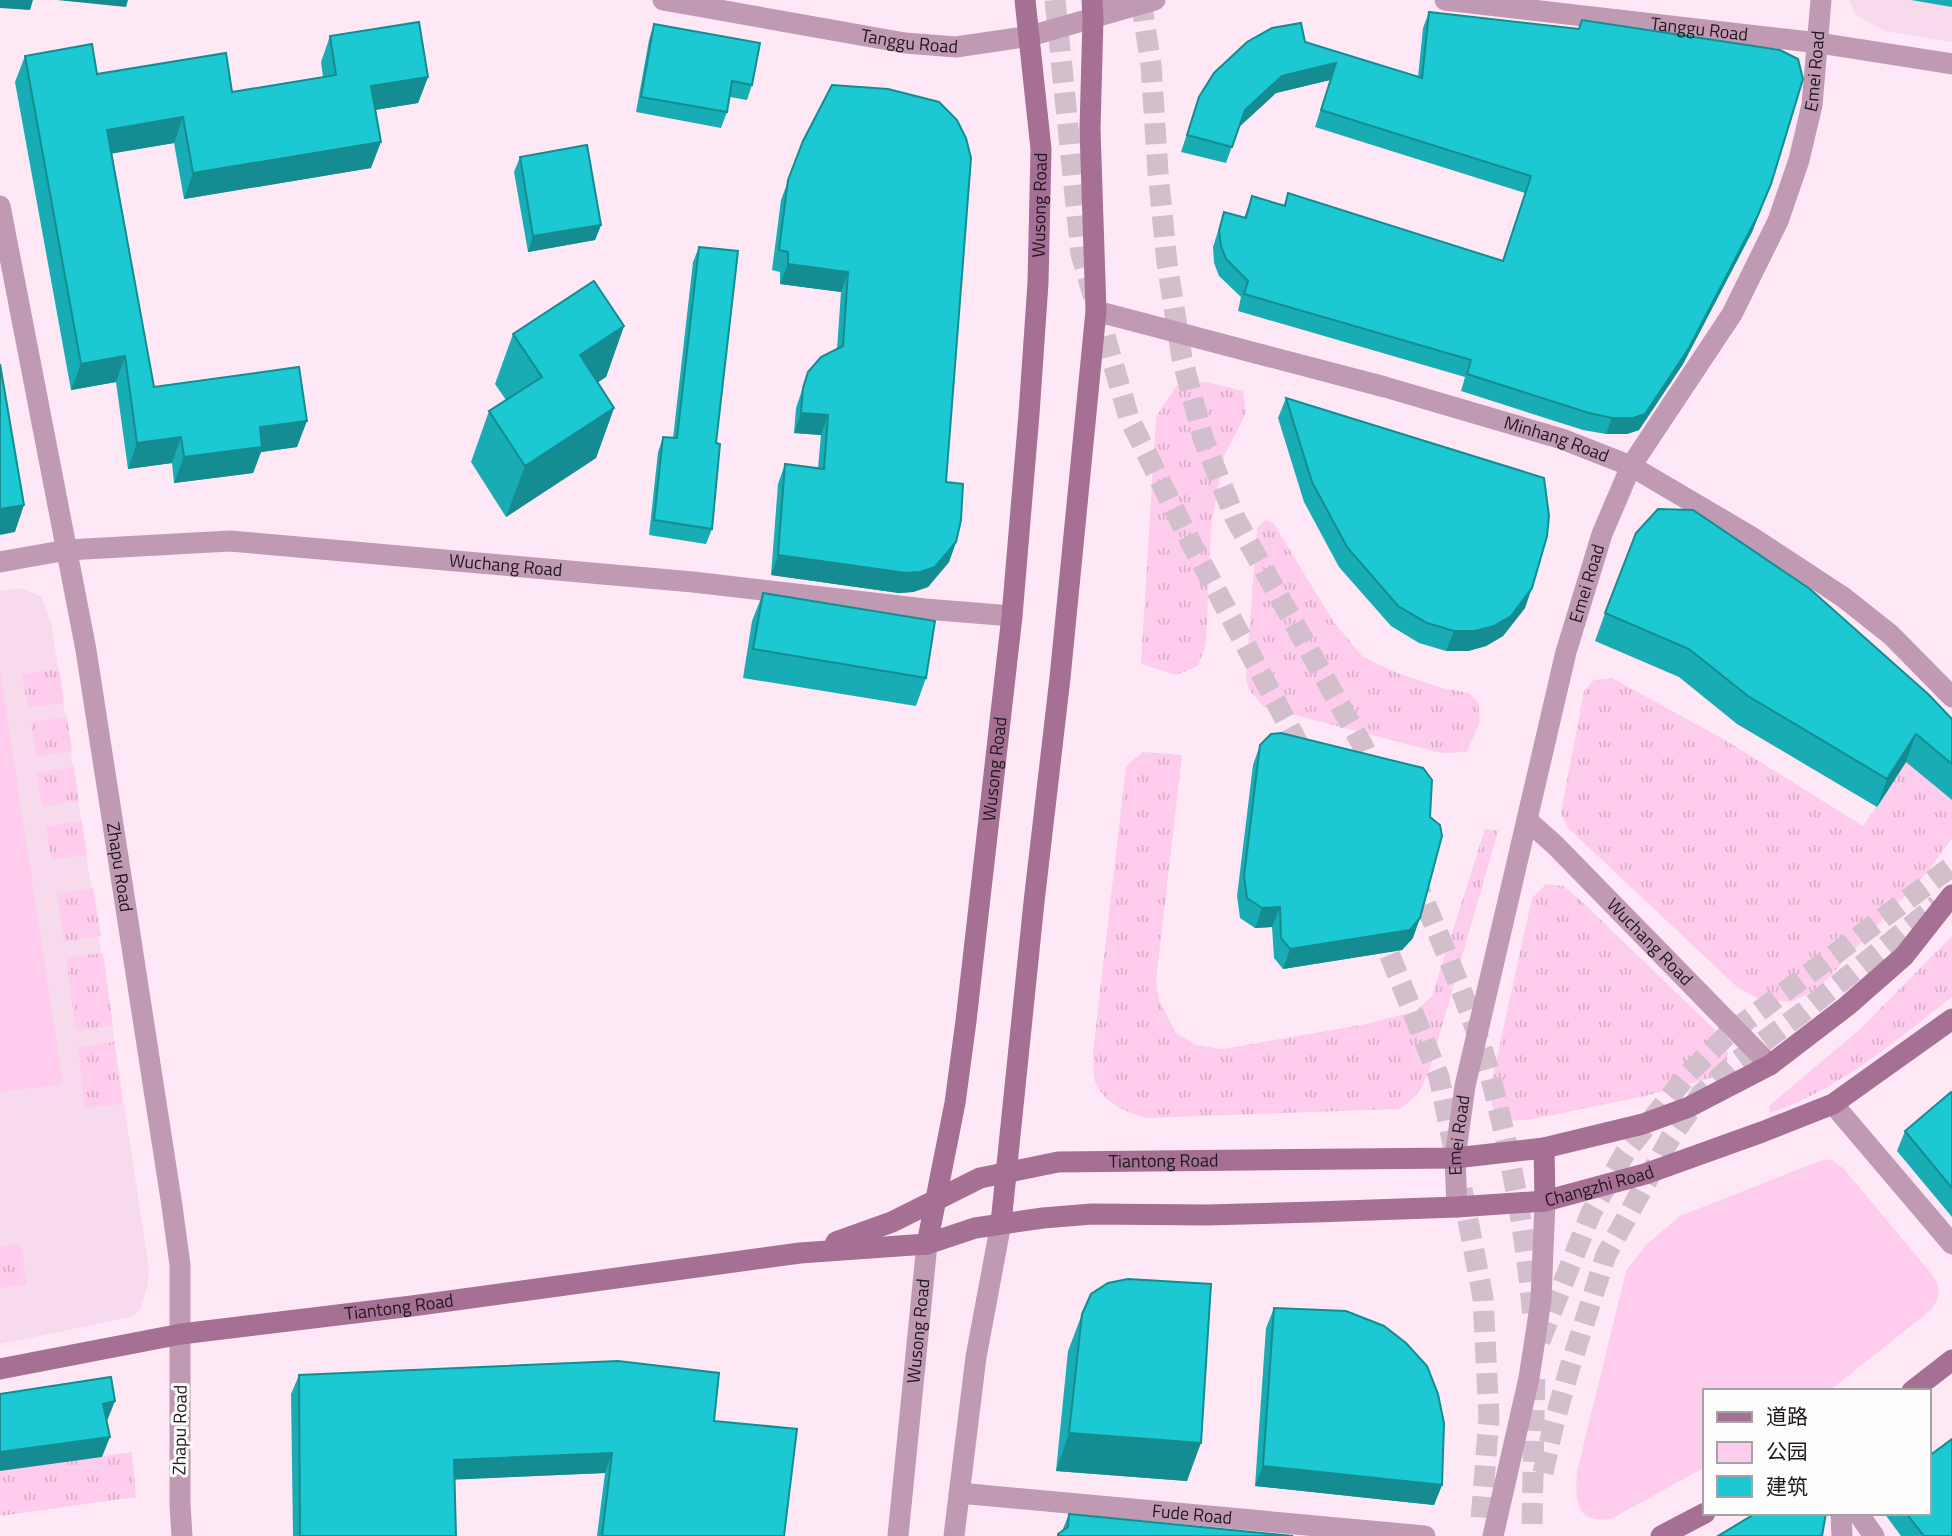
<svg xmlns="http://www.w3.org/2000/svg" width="1952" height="1536" viewBox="0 0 1952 1536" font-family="'Titillium Web','Noto Sans SC',sans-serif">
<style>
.built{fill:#f8daed}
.grass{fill:url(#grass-tufts)}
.park{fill:#feccec}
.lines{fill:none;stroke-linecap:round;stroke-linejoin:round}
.primary-tunnel{stroke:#d3bfcb;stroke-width:21;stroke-dasharray:21 10;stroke-linecap:butt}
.minor{stroke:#c099b2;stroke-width:21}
.tertiary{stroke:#c099b2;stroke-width:21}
.secondary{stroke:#a66f94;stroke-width:21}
.wall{fill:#18acb4}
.shaded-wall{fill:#148c92}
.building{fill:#1cc8d1;stroke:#148c92;stroke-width:2}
.labels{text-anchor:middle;stroke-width:6;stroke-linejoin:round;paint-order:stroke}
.street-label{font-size:18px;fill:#21191e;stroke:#fdfdfd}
</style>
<defs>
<pattern id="grass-tufts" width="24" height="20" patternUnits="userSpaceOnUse" patternTransform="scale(1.75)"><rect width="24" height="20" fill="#feccec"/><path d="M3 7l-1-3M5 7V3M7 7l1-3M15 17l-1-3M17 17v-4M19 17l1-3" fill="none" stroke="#d9afca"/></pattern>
</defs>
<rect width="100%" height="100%" fill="#ffe8f6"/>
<g class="built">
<path d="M1849,0H1952V42L1884,31L1856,15Z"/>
<path d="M20,588L42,597L52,628L149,1269L148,1283L140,1311L131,1317L0,1344V591Z"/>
</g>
<g class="grass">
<path d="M1207,382L1243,391L1246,413L1224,456L1211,525L1206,644L1198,666L1176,675L1141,664L1156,417L1176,386Z"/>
<path d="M1266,520L1274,524L1333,621L1362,656L1397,673L1442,688L1469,693L1478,702L1480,721L1467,752L1441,753L1264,707L1249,690L1246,677L1257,528Z"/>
<path d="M59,669L64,703L28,708L22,674Z"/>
<path d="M1612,678L1725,740L1863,826L1910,756L1935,786L1952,800V838L1929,870L1817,990L1790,1002L1757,998L1737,987L1567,827L1561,813L1584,691L1594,680Z"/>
<path d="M67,717L72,751L36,757L31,722Z"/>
<path d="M1143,752L1182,755L1156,981L1159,1000L1176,1033L1196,1045L1222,1049L1367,1024L1416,1011L1432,996L1485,829L1498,831L1429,1071L1418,1094L1400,1109L1147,1118C1127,1113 1102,1102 1095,1081C1092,1073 1094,1061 1093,1053L1126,766Z"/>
<path d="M74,767L79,801L42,807L37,773Z"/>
<path d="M82,821L87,855L51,860L46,826Z"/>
<path d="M1546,884L1563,886L1577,897L1715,1030L1728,1053L1726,1066L1714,1077L1645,1096L1528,1120L1507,1121L1494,1111L1489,1094L1532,898Z"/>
<path d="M93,888L101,936L64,942L57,893Z"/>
<path d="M1952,936V997C1895,1041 1839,1090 1770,1113L1769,1106L1859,1030Z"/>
<path d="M103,953L113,1026L76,1031L66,958Z"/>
<path d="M114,1042L122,1104L85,1108L78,1047Z"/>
<path d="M21,1244L27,1284L0,1288V1246Z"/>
<path d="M132,1452L136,1497L0,1516V1471Z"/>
</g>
<g class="park">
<path d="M0,670L63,1084L0,1092Z"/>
<path d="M1822,1160H1832L1844,1169L1930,1272C1941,1287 1942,1293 1932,1309L1829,1391H1705V1467L1611,1519C1575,1524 1575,1500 1577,1472L1626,1271L1646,1245L1680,1216Z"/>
</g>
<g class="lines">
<g class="primary-tunnel">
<path d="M1055,0L1081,254L1129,418L1191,543L1308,762"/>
<path d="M1141,0L1151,65L1158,172L1167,263L1182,358L1203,438L1235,518L1364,748L1377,781"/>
<path d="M1414,876C1442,945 1475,1015 1493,1087C1512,1160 1527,1243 1533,1319"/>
<path d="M1378,926L1439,1077L1455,1154"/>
<path d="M1462,1189L1483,1298L1489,1418L1481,1520"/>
<path d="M1540,1341L1591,1213L1625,1153L1688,1074L1726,1036L1952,866"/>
<path d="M1543,1473L1553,1427L1569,1370L1606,1255L1670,1139L1701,1094L1736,1062L1802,1013L1937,905"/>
<path d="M1532,1524L1535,1372"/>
</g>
<g class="minor">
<path id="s1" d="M663,0L905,43L956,47L1030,36"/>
<path id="s2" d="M1445,0L1819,43L1952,64"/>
<path d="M1099,16L1155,0"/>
<path id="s3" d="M0,206L86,650L172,1206L180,1265V1504L182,1536"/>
<path id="s4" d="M1096,311L1385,387L1562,439L1631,466L1750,536L1843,597L1891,635L1952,697"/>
<path id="s5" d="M0,562L67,550L230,541L693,582L925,609L1012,616"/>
<path id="s6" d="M1527,820L1555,845L1770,1065"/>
<path d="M1833,1104L1952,1244"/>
<path id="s7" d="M1457,1207L1455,1158L1465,1086L1566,652L1602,534L1631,466L1732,314L1778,221L1799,160L1812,105L1821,0"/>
<path id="s8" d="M959,1493L1425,1536"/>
<path d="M1841,1513L1842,1536"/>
<path d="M1858,1513L1874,1536"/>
<path id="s9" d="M898,1536L927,1244"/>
<path d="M954,1536L976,1357L1001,1223"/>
</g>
<g class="tertiary">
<path d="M1030,36L1093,18L1119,0"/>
<path d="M1493,1536L1529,1378L1541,1300L1545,1201"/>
</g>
<g class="secondary">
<path d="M1544,1148L1545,1201"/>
<path d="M1001,1223L1034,902L1060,678L1096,311L1090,129L1093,18L1092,0"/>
<path id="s10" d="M836,1242L892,1222L980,1178L1058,1162L1455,1158L1544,1148L1643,1124L1689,1107L1770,1065L1847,1006L1904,956L1952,895"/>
<path id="s11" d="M927,1244L955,1103L966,1021L1012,616L1029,414L1038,283L1041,149L1025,0"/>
<path id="s12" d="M0,1369L181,1334L412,1306L800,1253L927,1244L975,1228L1043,1218L1092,1214L1207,1215L1315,1212L1457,1207L1545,1201L1645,1174L1762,1132L1833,1104L1952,1019"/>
<path d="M1912,1391L1952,1360"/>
<path d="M1661,1536L1705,1513"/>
</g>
</g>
<g class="wall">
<path d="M1911,0H1952V7Z"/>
<path d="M1429,12L1771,184L1752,232L1683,364L1639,430L1627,434H1606L1583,430L1461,391L1465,377L1238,311L1241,297L1219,276L1214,263L1213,247L1224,212L1244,218L1252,196L1284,205L1288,193L1503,261L1525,193L1315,127L1330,80L1276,93L1239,127L1226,163L1181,152L1199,97L1305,42L1418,77L1423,28Z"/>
<path d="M654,24L752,85L747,100L730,97L727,112L721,128L636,112L649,40Z"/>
<path d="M330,36L428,77L418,103L375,110L371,168L184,199L174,143L112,153L154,387L297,447L261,452L253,473L174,483L172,463L128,469L116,382L71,390L15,82L25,56L97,74L232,92L323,77L321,62Z"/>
<path d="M803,141L946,482L956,542L949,562L928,587L913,592L899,593L771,575L778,484L785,464L818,468L821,435L794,433L796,408L808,372L837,349L841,292L780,284V272L772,270L781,200Z"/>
<path d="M520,157L601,225L595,240L528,252L514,172Z"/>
<path d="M699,247L716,443L712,529L706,544L649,535L658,452L663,437L673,438L693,262Z"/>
<path d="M624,326L606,377L598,382L614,408L596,458L506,517L471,462L489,411L506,400L495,384L513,334Z"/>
<path d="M1286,398L1525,608L1503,636L1486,646L1468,651H1446L1419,643L1391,626L1339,567L1304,502L1278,418Z"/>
<path d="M763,593L926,678L916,706L743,678L752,621Z"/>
<path d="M1605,613L1952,719V800L1906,762L1877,807L1737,724L1679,677L1595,641Z"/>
<path d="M1260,745L1413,938L1402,950L1283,969L1274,958L1272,927L1255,928L1240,918L1237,896L1253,765Z"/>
<path d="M1952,1093V1217L1897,1151L1905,1131Z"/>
<path d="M1274,1308L1442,1485L1434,1505L1255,1486L1266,1328Z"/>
<path d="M1082,1314L1187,1481L1056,1471L1068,1351Z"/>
<path d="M299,1375L714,1421L784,1536H597L605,1473L455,1479L456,1536H293L291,1394Z"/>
<path d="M1884,1513H1929L1952,1536H1901Z"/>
<path d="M1069,1514L1293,1536L1062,1531Z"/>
</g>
<g class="shaded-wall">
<path d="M0,0H33L30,10L0,8Z"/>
<path d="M57,0H128L126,7Z"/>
<path d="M1336,63L1330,80L1276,93L1239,127L1245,110L1282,76Z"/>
<path d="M428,77L418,103L362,112L371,86Z"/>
<path d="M183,117L174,143L98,156L107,130Z"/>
<path d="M381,142L371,168L184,199L193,173Z"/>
<path d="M1771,184L1752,232L1683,364L1639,430L1627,434H1606L1612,418Z"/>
<path d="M601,225L595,240L528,252L533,236Z"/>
<path d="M788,264L848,272L841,292L780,284Z"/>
<path d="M624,326L606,377L562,406L580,355Z"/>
<path d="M125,356L116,382L71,390L81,364Z"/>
<path d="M614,408L596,458L506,517L525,466Z"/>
<path d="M801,413L828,415L821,435L794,433Z"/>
<path d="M307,421L297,447L261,452L253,473L174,483L184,457L260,427Z"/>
<path d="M181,437L172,463L128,469L137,443Z"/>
<path d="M24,505L15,532L0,535V509Z"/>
<path d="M956,542L949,562L928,587L913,592L899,593L771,575L778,555Z"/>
<path d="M1532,588L1525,608L1503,636L1486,646L1468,651H1446L1454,631Z"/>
<path d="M1916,734L1906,762L1877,807L1887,779Z"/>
<path d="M1280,907L1272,927L1255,928L1262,908Z"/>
<path d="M1420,918L1413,938L1402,950L1283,969L1290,949Z"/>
<path d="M115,1401L107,1421L96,1424L103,1404Z"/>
<path d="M1069,1433L1201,1443L1187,1481L1056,1471Z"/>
<path d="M110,1437L102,1457L0,1471V1452Z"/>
<path d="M612,1453L605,1473L447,1480L454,1460Z"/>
<path d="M1263,1466L1442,1485L1434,1505L1255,1486Z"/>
</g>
<g class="building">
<path d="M1429,12L1579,29L1582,20L1780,50L1798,59L1803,79L1771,184L1758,215L1689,348L1645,414L1633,418H1612L1589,413L1467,374L1471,360L1244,294L1248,281L1226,259L1221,246L1219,231L1224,212L1246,218L1252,196L1285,206L1288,193L1503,261L1531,176L1321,110L1336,63L1282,76L1245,110L1232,147L1187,135L1199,97L1214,73L1247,42L1272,28L1301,23L1305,42L1422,78Z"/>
<path d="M419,22L428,77L371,86L381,142L193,173L183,117L107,130L154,387L299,367L307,421L260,427L262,447L184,457L181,437L137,443L125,356L81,364L25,56L92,44L97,74L226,53L232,92L336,75L330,36Z"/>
<path d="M654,24L760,43L752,85L732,81L727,112L641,97Z"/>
<path d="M832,85L888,89L939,102L957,120L966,138L971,158L946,482L963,484L961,520L956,542L935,567L920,572L906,573L778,555L785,464L824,469L828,415L801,413L803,388L808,372L821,357L843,346L848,272L788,264V252L779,250L788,180L803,141Z"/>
<path d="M587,145L601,225L533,236L520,157Z"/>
<path d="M699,247L738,251L716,443L720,444L712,529L654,520L663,437L677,438Z"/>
<path d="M594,281L624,326L580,355L614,408L525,466L489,411L542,377L513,334Z"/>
<path d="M0,364L24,505L0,509Z"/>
<path d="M1286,398L1544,478L1549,516L1547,536L1532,588L1511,616L1494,626L1475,631H1454L1427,623L1398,606L1347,547L1312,482Z"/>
<path d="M1658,509L1693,510L1810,589L1928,694L1952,719V764L1916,734L1887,779L1748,696L1689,649L1605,613L1636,533Z"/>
<path d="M763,593L935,621L926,678L753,649Z"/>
<path d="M1281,733L1423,768L1432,780L1430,817L1440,825L1442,836L1420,918L1410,930L1290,949L1281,938L1280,907L1262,908L1247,898L1244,876L1260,745L1271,734Z"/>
<path d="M1951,1092L1952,1093V1188L1905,1131Z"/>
<path d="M1128,1279L1211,1284L1201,1443L1069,1433L1082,1314L1091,1294L1108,1283Z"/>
<path d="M1274,1308L1346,1311L1384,1326L1406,1343L1427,1366L1438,1394L1444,1423L1442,1485L1263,1466Z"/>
<path d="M618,1361L719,1373L714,1421L797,1429L784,1536H602L612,1453L454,1460L456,1536H300L299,1375Z"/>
<path d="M111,1377L115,1401L103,1404L110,1437L0,1452V1394Z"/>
<path d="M1952,1439V1536H1924L1906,1513H1929V1456Z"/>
<path d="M1756,1513H1826L1822,1536H1718Z"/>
<path d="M1069,1514L1293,1536H1058V1534L1068,1527Z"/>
</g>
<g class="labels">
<g class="street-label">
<text dy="6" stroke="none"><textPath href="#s2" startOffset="256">Tanggu Road</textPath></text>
<text dy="6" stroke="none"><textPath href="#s1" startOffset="250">Tanggu Road</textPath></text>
<text dy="6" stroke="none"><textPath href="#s7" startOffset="1206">Emei Road</textPath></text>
<text dy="6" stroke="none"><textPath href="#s11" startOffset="1046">Wusong Road</textPath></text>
<text dy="6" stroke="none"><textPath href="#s4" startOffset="478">Minhang Road</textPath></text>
<text dy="6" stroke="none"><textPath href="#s5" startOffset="508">Wuchang Road</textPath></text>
<text dy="6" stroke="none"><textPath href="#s7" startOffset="639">Emei Road</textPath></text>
<text dy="6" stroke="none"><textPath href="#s11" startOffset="480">Wusong Road</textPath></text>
<text dy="6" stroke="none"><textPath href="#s3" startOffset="672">Zhapu Road</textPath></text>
<text dy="6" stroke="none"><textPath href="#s6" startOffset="173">Wuchang Road</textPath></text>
<text dy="6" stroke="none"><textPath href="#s7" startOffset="72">Emei Road</textPath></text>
<text dy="6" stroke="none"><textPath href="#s10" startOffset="343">Tiantong Road</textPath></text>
<text dy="6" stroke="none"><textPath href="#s12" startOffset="1614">Changzhi Road</textPath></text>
<text dy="6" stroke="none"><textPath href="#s12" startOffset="404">Tiantong Road</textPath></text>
<text dy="6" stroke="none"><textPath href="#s9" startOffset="206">Wusong Road</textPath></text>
<text transform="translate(180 1430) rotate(-89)" y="6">Zhapu Road</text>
<text dy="6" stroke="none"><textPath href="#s8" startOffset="234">Fude Road</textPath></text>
</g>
</g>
<rect x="1703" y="1389" width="228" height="126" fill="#fdfdfd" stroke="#a5a2a4" stroke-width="2"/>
<rect x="1717" y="1412" width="35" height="10" fill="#a66f94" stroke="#a5a2a4" stroke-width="2"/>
<text x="1766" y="1424" font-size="21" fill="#21191e">道路</text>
<rect x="1717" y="1442" width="35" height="21" fill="#feccec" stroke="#a5a2a4" stroke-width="2"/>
<text x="1766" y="1459" font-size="21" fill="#21191e">公园</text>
<rect x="1717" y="1476" width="35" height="21" fill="#1cc8d1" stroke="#a5a2a4" stroke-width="2"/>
<text x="1766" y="1494" font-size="21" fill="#21191e">建筑</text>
</svg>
